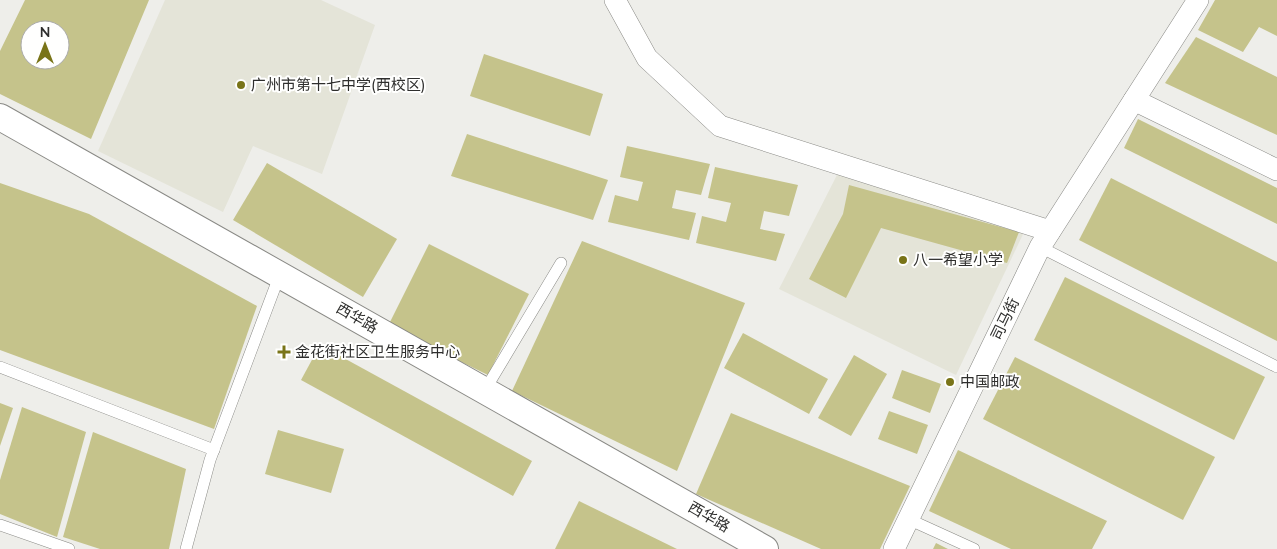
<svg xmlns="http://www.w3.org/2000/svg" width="1277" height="549" viewBox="0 0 1277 549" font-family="Mulish,'Noto Sans SC',sans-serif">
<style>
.built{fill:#e4e4d8}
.building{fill:#c5c38b;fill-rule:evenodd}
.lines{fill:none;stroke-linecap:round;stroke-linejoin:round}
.service-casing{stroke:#898985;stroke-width:12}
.minor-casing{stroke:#898985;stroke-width:22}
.tertiary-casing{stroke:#898985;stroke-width:28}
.service{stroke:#fff;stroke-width:11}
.minor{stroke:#fff;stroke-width:21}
.tertiary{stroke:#fff;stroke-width:26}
.poi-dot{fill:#797418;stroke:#fffffe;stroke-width:2}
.labels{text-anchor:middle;stroke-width:4;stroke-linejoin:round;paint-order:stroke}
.poi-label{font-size:15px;fill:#2e2e2d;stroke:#fffffe;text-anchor:start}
.street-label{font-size:15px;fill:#2e2e2d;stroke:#fffffe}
</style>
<rect width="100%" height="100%" fill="#eeeeea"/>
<g class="built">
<path d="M165,0H321L375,25L322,174L253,146L223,212L98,151Z"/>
<path d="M838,173L1025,230L956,375L779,289Z"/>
</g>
<g class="building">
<path d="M25,0H149L91,139L0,94V51ZM30,30H60V60H30Z"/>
<path d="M1215,0H1277V36L1259,27L1243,52L1198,30Z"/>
<path d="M1196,37L1277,77V135L1165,83Z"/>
<path d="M484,54L603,94L590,136L470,96Z"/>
<path d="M1138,119L1277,188V224L1124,148Z"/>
<path d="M467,134L608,180L593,220L451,176Z"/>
<path d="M627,146L710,164L701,195L676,190L672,208L696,213L689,240L608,222L615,195L638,201L643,182L620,177Z"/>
<path d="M267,163L397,239L363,297L233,220Z"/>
<path d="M715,167L798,185L789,216L764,211L760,229L785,234L776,261L696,243L702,216L726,222L731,203L708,198Z"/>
<path d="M1111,178L1277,262V341L1079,240Z"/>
<path d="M0,183L89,214L257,306L214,429L0,350Z"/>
<path d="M849,185L1019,232L1007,263L881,228L846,298L809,279L843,214Z"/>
<path d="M582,241L745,303L677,471L512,391Z"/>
<path d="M429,244L529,294L488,375L388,326Z"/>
<path d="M1065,277L1265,377L1234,440L1034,340Z"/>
<path d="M743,333L828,379L809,414L724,368Z"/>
<path d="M320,345L532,461L513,496L301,380Z"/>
<path d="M854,355L887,374L851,436L818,418Z"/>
<path d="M1015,357L1215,457L1183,520L983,419Z"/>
<path d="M902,370L941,384L930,413L892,398Z"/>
<path d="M0,403L13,408L0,446Z"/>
<path d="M22,407L86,432L57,537L0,514V480Z"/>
<path d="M889,411L928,425L917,454L878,439Z"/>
<path d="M731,413L910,486L880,549H821L696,494Z"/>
<path d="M278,430L344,449L331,493L265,474Z"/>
<path d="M93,432L186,469L169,549H100L63,537Z"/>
<path d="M958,450L1107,521L1092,549H1011L929,511Z"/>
<path d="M579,501L677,549H555Z"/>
<path d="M936,543L948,549H933Z"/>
</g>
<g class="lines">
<defs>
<g id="service">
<path d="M1040,247L1277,367"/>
<path d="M0,367L214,450"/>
<path d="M485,390L561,263"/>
<path d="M908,519L974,549"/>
<path d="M0,525L69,549"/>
<path d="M186,549L210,460L280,274"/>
</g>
<g id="minor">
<path d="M615,0L647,58L720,126L1050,231"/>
<path d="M1134,100L1277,170"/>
<path d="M894,549L1040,247L1198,0"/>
</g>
<path id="tertiary" d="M0,117L765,549"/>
</defs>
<use href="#service" class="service-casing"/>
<use href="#minor" class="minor-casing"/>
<use href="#tertiary" class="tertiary-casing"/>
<use href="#service" class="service"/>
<use href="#minor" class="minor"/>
<use href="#tertiary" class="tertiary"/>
</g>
<g class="poi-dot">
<circle cx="241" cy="85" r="5"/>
<circle cx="903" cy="260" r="5"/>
<path d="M281.5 344.5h5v5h5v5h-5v5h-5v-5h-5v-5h5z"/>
<circle cx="950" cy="382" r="5"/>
</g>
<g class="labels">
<g class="poi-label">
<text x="251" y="90">广州市第十七中学(西校区)</text>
<text x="913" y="265">八一希望小学</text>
<text x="295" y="357">金花街社区卫生服务中心</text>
<text x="960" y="387">中国邮政</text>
</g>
<g class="street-label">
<text transform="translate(357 318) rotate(30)" y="5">西华路</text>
<text transform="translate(1005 319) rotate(-64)" y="5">司马街</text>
<text transform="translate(709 517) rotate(30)" y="5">西华路</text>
</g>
</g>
<g transform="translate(45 45)"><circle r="24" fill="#fffffe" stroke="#ababaa"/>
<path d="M0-4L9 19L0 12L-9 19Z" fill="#797418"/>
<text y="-8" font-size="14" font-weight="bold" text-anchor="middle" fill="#2e2e2d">N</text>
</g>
</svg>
